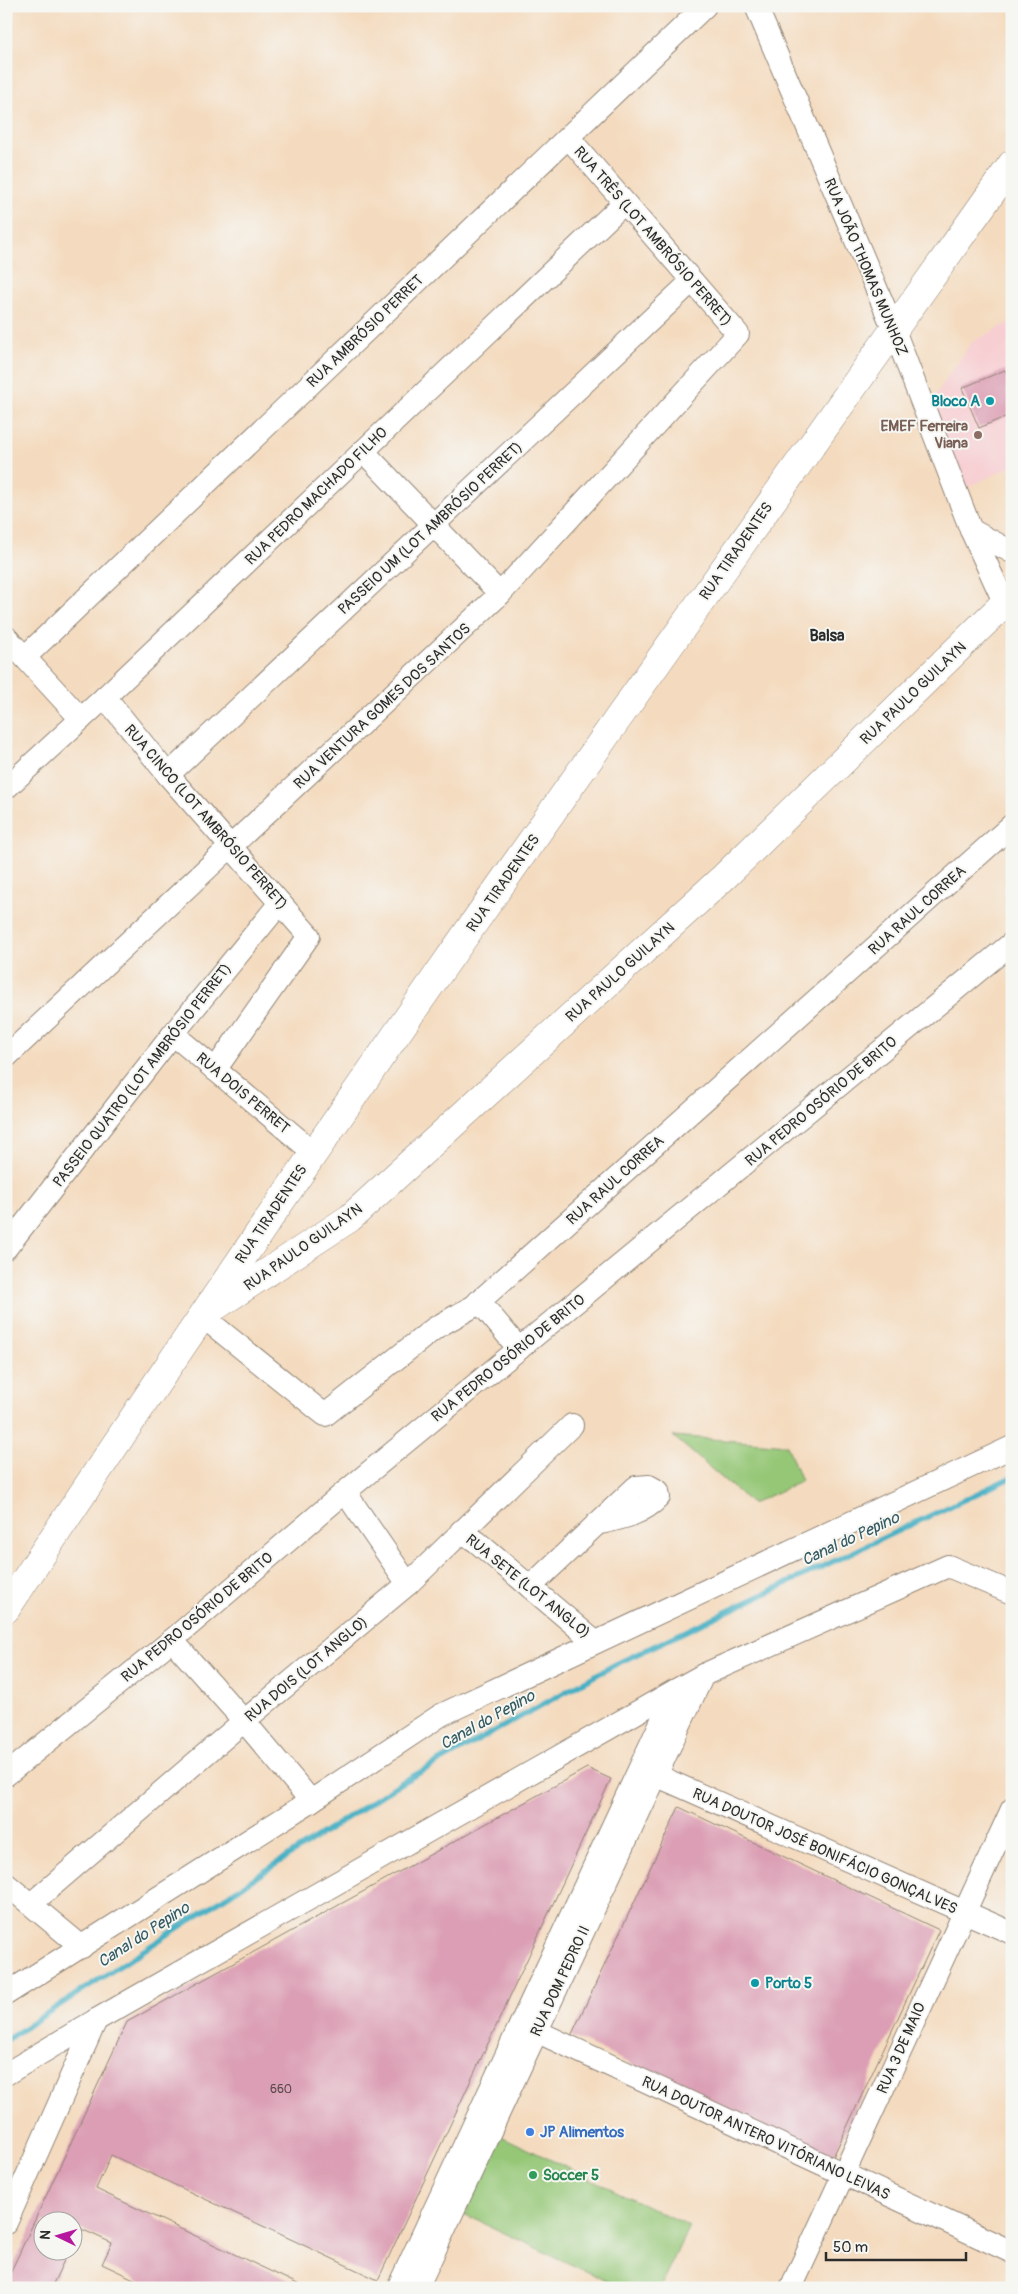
<svg xmlns="http://www.w3.org/2000/svg" width="1018" height="2294" viewBox="0 0 1018 2294" font-family="Pangolin,sans-serif">
<style>
.built{fill:#f7cfd3}
.green{fill:#95c777;stroke:#607951}
.lines{fill:none;stroke-linecap:round;stroke-linejoin:round}
.stream{stroke:#46b0c4;stroke-width:5.5}
.building{fill:#db9eb4}
.minor-casing{stroke:#908375;stroke-width:24}
.tertiary-casing{stroke:#908375;stroke-width:29}
.minor{stroke:#fff;stroke-width:22}
.tertiary{stroke:#fff;stroke-width:28}
.culture-dot{fill:#0f9aa8;stroke:#f6f6f2;stroke-width:2}
.education-dot{fill:#8d6e63;stroke:#f6f6f2;stroke-width:2}
.shop-dot{fill:#3f7fe0;stroke:#f6f6f2;stroke-width:2}
.leisure-dot{fill:#2e9e5b;stroke:#f6f6f2;stroke-width:2}
.labels{text-anchor:middle;stroke-width:4;stroke-linejoin:round;paint-order:stroke}
.number-label{font-size:12px;fill:#57484d}
.street-label{font-size:15px;fill:#2b2b2b;stroke:#f6f6f2}
.culture-label{font-size:15px;font-weight:bold;fill:#0d838f;stroke:#f6f6f2;text-anchor:end}
.education-label{font-size:15px;font-weight:bold;fill:#785e54;stroke:#f6f6f2;text-anchor:end}
.shop-label{font-size:15px;font-weight:bold;fill:#366cbe;stroke:#f6f6f2;text-anchor:start}
.leisure-label{font-size:15px;font-weight:bold;fill:#27864d;stroke:#f6f6f2;text-anchor:start}
.neighbourhood-label{font-size:16px;font-weight:bold;fill:#2b2b2b;stroke:#f6f6f2}
.water-label{font-size:16px;font-style:italic;fill:#345a61;stroke:#f6f6f2}
</style>
<rect width="100%" height="100%" fill="#f6f6f2"/>
<filter id="ink" filterUnits="userSpaceOnUse"><feTurbulence type="fractalNoise" baseFrequency=".02" numOctaves="2"/><feDisplacementMap in="SourceGraphic" scale="10" xChannelSelector="R" yChannelSelector="G"/><feConvolveMatrix kernelMatrix="1 2 1 2 8 2 1 2 1" color-interpolation-filters="sRGB"/></filter>
<filter id="wash" filterUnits="userSpaceOnUse"><feTurbulence type="fractalNoise" baseFrequency=".0096" numOctaves="4" result="noise"/><feDisplacementMap in="SourceGraphic" scale="20" xChannelSelector="R" yChannelSelector="G"/><feGaussianBlur stdDeviation="1.12" result="paint"/><feColorMatrix in="noise" values="0 0 0 0 0 0 0 0 0 0 0 0 0 0 0 0 0 1.4 0 .05"/><feComposite in="paint" operator="in"/></filter>
<g filter="url(#wash)">
<rect width="100%" height="100%" fill="#f4dbbf"/>
<path class="built" d="M1012,321V466L966,488L930,403L972,342Z"/>
<g class="green">
<path d="M673,1436L787,1445L801,1481L752,1504Z"/>
<path d="M501,2136L689,2226L660,2288H621L464,2214Z"/>
</g>
<g class="lines">
<path class="stream" d="M6,2040L399,1784L616,1664L1012,1477"/>
</g>
<g id="blocks">
<g class="building">
<path d="M1005,370L1012,384V414L979,428L962,388Z"/>
<path d="M587,1768L611,1779L378,2280L111,2155L96,2189L306,2288H153L102,2264L112,2243L79,2228L72,2241V2222H42V2252H68L51,2288H6V2282L127,2022Z"/>
<path d="M679,1807L939,1930L832,2159L571,2036Z"/>
</g>
</g>
</g>
<g filter="url(#ink)">
<use href="#blocks" fill-opacity="0" stroke="#908375" stroke-width="1"/>
<g class="lines">
<defs>
<g id="minor">
<path d="M756,6L894,330L971,530L1005,604"/>
<path d="M363,451L500,594"/>
<path d="M971,530L1012,552"/>
<path d="M6,637L81,719"/>
<path d="M25,657L705,6"/>
<path d="M105,697L168,775L309,936L215,1070"/>
<path d="M168,775L692,281"/>
<path d="M6,788L105,697L624,203"/>
<path d="M173,1034L313,1152"/>
<path d="M6,1057L500,594L738,334L568,137"/>
<path d="M6,1248L173,1034L280,903"/>
<path d="M479,1301L519,1349"/>
<path d="M202,1316L325,1415L435,1328L474,1306L1012,825"/>
<path d="M345,1492L408,1584"/>
<path d="M461,1531L477,1542L595,1642"/>
<path d="M530,1587L636,1487L649,1486L658,1491L659,1497C642,1515 619,1519 596,1524"/>
<path d="M172,1640L244,1721L311,1801"/>
<path d="M644,1770L1012,1933"/>
<path d="M6,1775L172,1640L345,1492L1012,943"/>
<path d="M6,1884L82,1947"/>
<path d="M31,1904L244,1721L408,1584L572,1425"/>
<path d="M6,1994L311,1801L441,1715L1012,1447"/>
<path d="M523,2025L1012,2252"/>
<path d="M6,2074L96,2020L676,1690L703,1675L948,1566L1012,1593"/>
<path d="M6,2223L96,2020"/>
<path d="M398,2288L676,1690"/>
<path d="M417,2288L703,1675"/>
<path d="M791,2288L1012,1809"/>
</g>
<g id="tertiary">
<path d="M216,1306L350,1218L725,876L1012,596"/>
<path d="M6,1609C329,1119 672,642 1012,164"/>
</g>
</defs>
<use href="#minor" class="minor-casing"/>
<use href="#tertiary" class="tertiary-casing"/>
<use href="#minor" class="minor"/>
<use href="#tertiary" class="tertiary"/>
</g>
</g>
<g class="culture-dot">
<circle cx="990" cy="401" r="5"/>
<circle cx="755" cy="1983" r="5"/>
</g>
<circle class="education-dot" cx="978" cy="435" r="5"/>
<circle class="shop-dot" cx="530" cy="2132" r="5"/>
<circle class="leisure-dot" cx="533" cy="2175" r="5"/>
<g class="labels">
<g class="number-label">
<text x="281" y="2093">660</text>
</g>
<g class="street-label">
<text transform="translate(653 236) rotate(49)" y="5">RUA TRÊS (LOT AMBRÓSIO PERRET)</text>
<text transform="translate(866 267) rotate(67)" y="5">RUA JOÃO THOMAS MUNHOZ</text>
<text transform="translate(365 331) rotate(-44)" y="5">RUA AMBRÓSIO PERRET</text>
<text transform="translate(316 496) rotate(-44)" y="5">RUA PEDRO MACHADO FILHO</text>
<text transform="translate(430 528) rotate(-43)" y="5">PASSEIO UM (LOT AMBRÓSIO PERRET)</text>
<text transform="translate(736 551) rotate(-55)" y="5">RUA TIRADENTES</text>
<text transform="translate(913 693) rotate(-44)" y="5">RUA PAULO GUILAYN</text>
<text transform="translate(382 706) rotate(-43)" y="5">RUA VENTURA GOMES DOS SANTOS</text>
<text transform="translate(206 817) rotate(49)" y="5">RUA CINCO (LOT AMBRÓSIO PERRET)</text>
<text transform="translate(503 883) rotate(-55)" y="5">RUA TIRADENTES</text>
<text transform="translate(917 910) rotate(-42)" y="5">RUA RAUL CORREA</text>
<text transform="translate(620 972) rotate(-42)" y="5">RUA PAULO GUILAYN</text>
<text transform="translate(142 1075) rotate(-52)" y="5">PASSEIO QUATRO (LOT AMBRÓSIO PERRET)</text>
<text transform="translate(243 1093) rotate(40)" y="5">RUA DOIS PERRET</text>
<text transform="translate(821 1101) rotate(-40)" y="5">RUA PEDRO OSÓRIO DE BRITO</text>
<text transform="translate(615 1180) rotate(-42)" y="5">RUA RAUL CORREA</text>
<text transform="translate(271 1214) rotate(-56)" y="5">RUA TIRADENTES</text>
<text transform="translate(303 1247) rotate(-35)" y="5">RUA PAULO GUILAYN</text>
<text transform="translate(508 1358) rotate(-39)" y="5">RUA PEDRO OSÓRIO DE BRITO</text>
<text transform="translate(528 1586) rotate(39)" y="5">RUA SETE (LOT ANGLO)</text>
<text transform="translate(197 1617) rotate(-40)" y="5">RUA PEDRO OSÓRIO DE BRITO</text>
<text transform="translate(306 1669) rotate(-40)" y="5">RUA DOIS (LOT ANGLO)</text>
<text transform="translate(825 1851) rotate(24)" y="5">RUA DOUTOR JOSÉ BONIFÁCIO GONÇALVES</text>
<text transform="translate(560 1981) rotate(-65)" y="5">RUA DOM PEDRO II</text>
<text transform="translate(901 2048) rotate(-66)" y="5">RUA 3 DE MAIO</text>
<text transform="translate(766 2138) rotate(25)" y="5">RUA DOUTOR ANTERO VITÓRIANO LEIVAS</text>
</g>
<g class="culture-label">
<text x="980" y="406">Bloco A</text>
<text x="765" y="1988" text-anchor="start">Porto 5</text>
</g>
<g class="education-label">
<text x="968" y="431">EMEF Ferreira<tspan x="968" dy="17">Viana</tspan></text>
</g>
<g class="shop-label">
<text x="540" y="2137">JP Alimentos</text>
</g>
<g class="leisure-label">
<text x="543" y="2180">Soccer 5</text>
</g>
<g class="neighbourhood-label">
<text x="827" y="641">Balsa</text>
</g>
<g class="water-label">
<text transform="translate(850 1538) rotate(-25)" y="6">Canal do Pepino</text>
<text transform="translate(487 1719) rotate(-29)" y="6">Canal do Pepino</text>
<text transform="translate(143 1934) rotate(-33)" y="6">Canal do Pepino</text>
</g>
</g>
<rect width="1018" height="2294" fill="none" stroke="#f6f6f2" stroke-width="25"/>
<g transform="translate(58 2236) rotate(275)"><circle r="24" fill="#f6f6f2" stroke="#a5a5a2"/>
<path d="M0-4L9 19L0 12L-9 19Z" fill="#b5179e"/>
<text y="-8" font-size="14" font-weight="bold" text-anchor="middle" fill="#2b2b2b">N</text>
</g>
<path d="M826 2252v8h140v-8" fill="none" stroke="#2b2b2b" stroke-width="2.5"/>
<text x="833" y="2252" font-size="15" fill="#2b2b2b" stroke="#f6f6f2" stroke-width="4" paint-order="stroke">50 m</text>
</svg>
